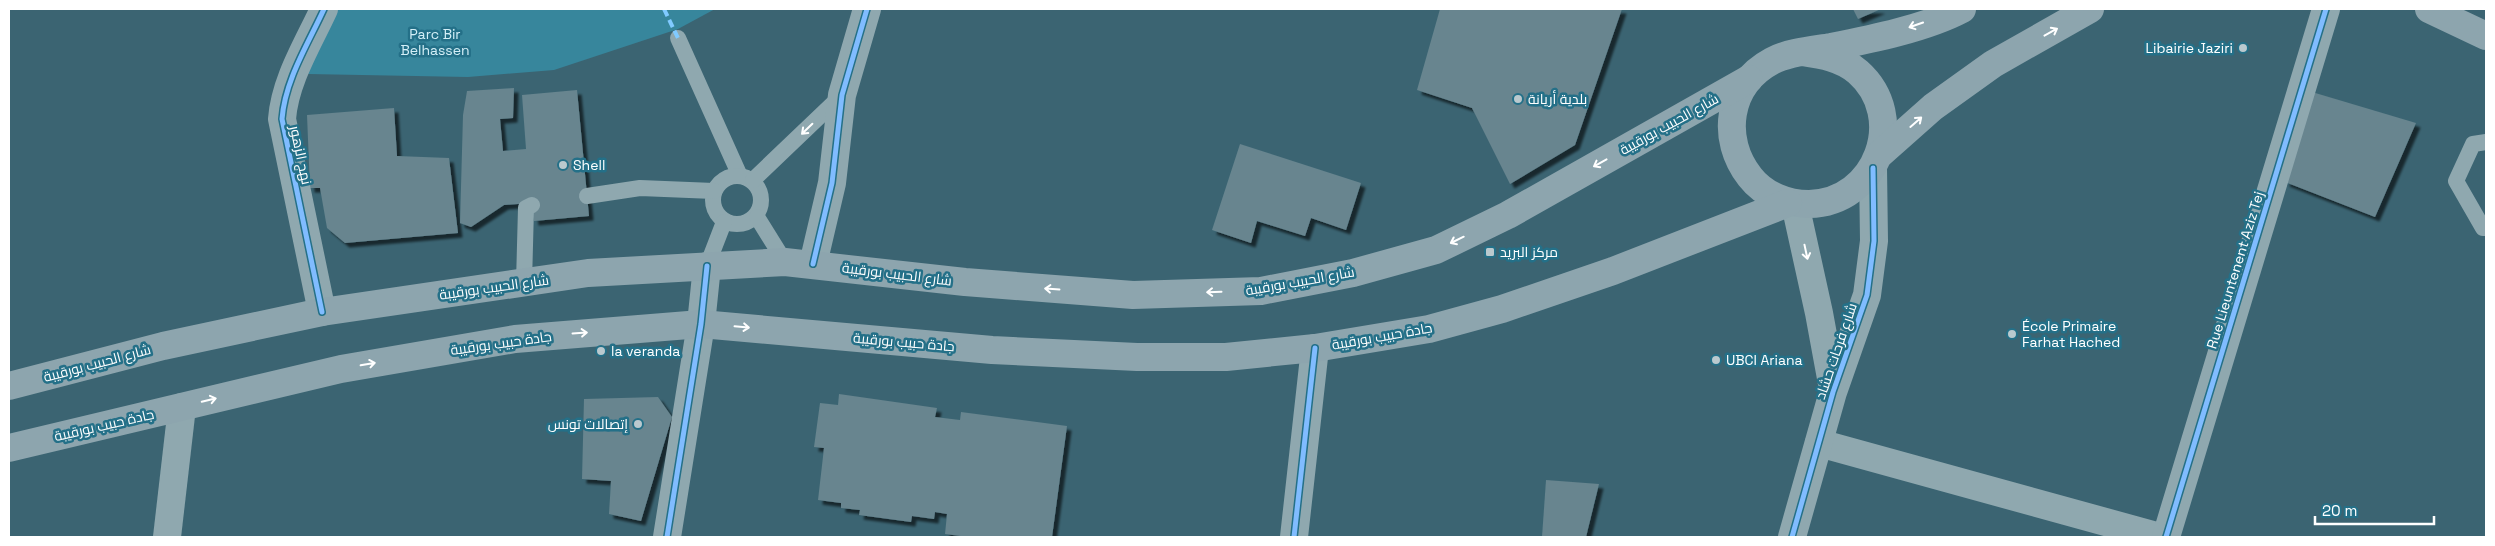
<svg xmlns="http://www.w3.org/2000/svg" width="2495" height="546" viewBox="0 0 2495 546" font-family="'Space Grotesk',Cairo,sans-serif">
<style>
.green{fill:#37869c}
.building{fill:#67858f;filter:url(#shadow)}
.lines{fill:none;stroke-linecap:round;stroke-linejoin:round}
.service{stroke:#8fa8af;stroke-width:16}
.minor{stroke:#8fa8af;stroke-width:28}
.primary{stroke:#8da5ae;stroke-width:28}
.quiet{stroke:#80caff;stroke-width:4;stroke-dasharray:8 4;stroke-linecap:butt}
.cycleway-casing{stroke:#247088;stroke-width:8}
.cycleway{stroke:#80bcff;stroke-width:5}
.oneway{stroke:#fff}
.poi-dot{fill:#bac9ce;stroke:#247088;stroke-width:2}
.labels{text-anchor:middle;stroke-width:5;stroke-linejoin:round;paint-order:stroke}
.park-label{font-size:14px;fill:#d4eff7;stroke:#247088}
.poi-label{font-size:14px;fill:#fff;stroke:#247088;text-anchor:start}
.street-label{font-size:14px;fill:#fff;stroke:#247088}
</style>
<defs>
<filter id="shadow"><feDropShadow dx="4.5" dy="4.5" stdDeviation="1" flood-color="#0009"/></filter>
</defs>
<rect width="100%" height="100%" fill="#3b6472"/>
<path class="green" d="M334,9H715L678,29L554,70L468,77L308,74L317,43Z"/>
<g class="building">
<path d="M1440,9H1622L1575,145L1510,184L1472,108L1417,90Z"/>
<path d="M1853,9H1881L1858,19Z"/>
<path d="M514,88L513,118L500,119L503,151L526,149L522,95L577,90L589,216L534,221L532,203L504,205L471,227L460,223L463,115L467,91Z"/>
<path d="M2312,92L2416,123L2375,217L2285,182Z"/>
<path d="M394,108L397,156L449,158L458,233L345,243L327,228L320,188H310L307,115Z"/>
<path d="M1240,144L1361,183L1346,230L1311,218L1305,236L1257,221L1251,243L1212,230Z"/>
<path d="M839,394L937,408L935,417L960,420L961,412L1067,426L1052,537H968L945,534L947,514L935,512L934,519L912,516L911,522L859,515L860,510L841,508V503L818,500L824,448L814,447L820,403L838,405Z"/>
<path d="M658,397L672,417L641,521L609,514L611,481L582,479L584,399Z"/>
<path d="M1546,480L1599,484L1586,537H1542Z"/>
</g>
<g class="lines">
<g class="service">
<path d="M678,38L740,176"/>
<path d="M2486,142L2473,144L2456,181L2483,228H2486"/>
<circle cx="737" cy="200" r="24"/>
<path d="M753,180L842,95"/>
<path d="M587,196L640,188L714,191"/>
<path d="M757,217L785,262"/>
<path d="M707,266L724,222"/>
<path d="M524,283L526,208L532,205"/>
</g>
<g class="minor">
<path d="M1795,204L1819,313L1833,389"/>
<path d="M813,264L832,183L842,95L867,9"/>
<path d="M322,312L282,119C285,80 308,44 324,9"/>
<path d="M1819,443L2160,537"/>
<path d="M167,537L182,407"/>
<path d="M667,537L701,324L707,266"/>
<path d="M1294,537L1315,348"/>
<path d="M1792,537L1833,392L1867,295L1874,241L1873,168"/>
<path d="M2166,537L2326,9"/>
</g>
<g class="primary">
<path d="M2429,9L2486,36"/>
<path d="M1802,52C1822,55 1842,58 1858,72C1909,117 1877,203 1809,204C1787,204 1764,195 1750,177C1720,139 1727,85 1772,61C1789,52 1813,50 1831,47C1872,39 1926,28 1962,9"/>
<path d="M1880,154L1933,107L1993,64L2090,9"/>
<path d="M9,386L163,346L322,312L588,273L785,262L965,282L1133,295L1261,291L1353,273L1436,250L1508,215L1749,79"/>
<path d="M9,448L341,369L515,339L701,324L992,350L1137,357H1226L1315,348L1429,329L1502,309L1613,271L1788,203"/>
</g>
<path class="quiet" d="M664,9L678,38"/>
<defs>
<g id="cycleway">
<path d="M813,264L832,183L842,95L867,9"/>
<path d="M322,312L282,119C285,80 308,44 324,9"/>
<path d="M667,537L701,324L707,266"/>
<path d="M1294,537L1315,348"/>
<path d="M1792,537L1833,392L1867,295L1874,241L1873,168"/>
<path d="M2166,537L2326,9"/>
</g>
</defs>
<use href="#cycleway" class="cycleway-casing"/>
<use href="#cycleway" class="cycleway"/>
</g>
<defs><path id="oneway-shaft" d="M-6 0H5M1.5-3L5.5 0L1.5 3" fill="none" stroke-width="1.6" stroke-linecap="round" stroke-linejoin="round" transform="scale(1.25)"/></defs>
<g class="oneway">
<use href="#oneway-shaft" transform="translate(1916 25) rotate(161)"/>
<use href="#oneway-shaft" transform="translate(2051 32) rotate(-29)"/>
<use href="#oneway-shaft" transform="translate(1916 122) rotate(-41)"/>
<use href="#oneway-shaft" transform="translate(807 129) rotate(136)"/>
<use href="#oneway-shaft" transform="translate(1600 163) rotate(151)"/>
<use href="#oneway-shaft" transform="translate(1457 240) rotate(154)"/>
<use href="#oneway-shaft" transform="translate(1806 252) rotate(78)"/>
<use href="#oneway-shaft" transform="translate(1052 289) rotate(-176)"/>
<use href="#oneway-shaft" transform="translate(1214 292) rotate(178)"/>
<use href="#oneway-shaft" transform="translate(742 327) rotate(5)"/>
<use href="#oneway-shaft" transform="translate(580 333) rotate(-4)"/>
<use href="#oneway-shaft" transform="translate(368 364) rotate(-10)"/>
<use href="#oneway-shaft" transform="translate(209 400) rotate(-14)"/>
</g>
<g class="poi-dot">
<circle cx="2243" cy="48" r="5"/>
<circle cx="1518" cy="99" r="5"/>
<circle cx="563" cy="165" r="5"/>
<rect x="1485" y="247" width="10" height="10" rx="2.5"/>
<circle cx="2012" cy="334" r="5"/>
<circle cx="601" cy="351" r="5"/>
<circle cx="1716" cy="360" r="5"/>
<circle cx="638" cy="424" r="5"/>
</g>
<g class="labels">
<g class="park-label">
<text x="435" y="39">Parc Bir<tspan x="435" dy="16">Belhassen</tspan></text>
</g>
<g class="poi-label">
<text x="2233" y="53" text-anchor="end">Libairie Jaziri</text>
<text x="1528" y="104">بلدية أريانة</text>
<text x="573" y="170">Shell</text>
<text x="1500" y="257">مركز البريد</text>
<text x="2022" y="331">École Primaire<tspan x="2022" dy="16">Farhat Hached</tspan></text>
<text x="611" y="356">la veranda</text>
<text x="1726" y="365">UBCI Ariana</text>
<text x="628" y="429" text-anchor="end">إتصالات تونس</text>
</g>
<g class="street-label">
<text transform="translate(1669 124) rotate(-29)" y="5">شارع الحبيب بورقيبة</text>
<text transform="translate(301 155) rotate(78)" y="5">نهج الزهور</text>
<text transform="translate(2235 270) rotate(-73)" y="5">Rue Lieuntenent Aziz Tej</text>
<text transform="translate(897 274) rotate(7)" y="5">شارع الحبيب بورقيبة</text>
<text transform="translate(1300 281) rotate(-10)" y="5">شارع الحبيب بورقيبة</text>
<text transform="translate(494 287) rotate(-8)" y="5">شارع الحبيب بورقيبة</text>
<text transform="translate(1382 336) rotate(-10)" y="5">جادة حبيب بورقيبة</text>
<text transform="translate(904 342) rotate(5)" y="5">جادة حبيب بورقيبة</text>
<text transform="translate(501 343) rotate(-8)" y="5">جادة حبيب بورقيبة</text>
<text transform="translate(1836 351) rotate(-71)" y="5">شارع فرحات حشاد</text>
<text transform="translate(97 363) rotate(-15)" y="5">شارع الحبيب بورقيبة</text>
<text transform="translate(104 425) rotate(-13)" y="5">جادة حبيب بورقيبة</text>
</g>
</g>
<rect width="2495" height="546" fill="none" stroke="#ffffff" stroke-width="20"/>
<path d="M2315 516v8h119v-8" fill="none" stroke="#ffffff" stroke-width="2.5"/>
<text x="2322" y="516" font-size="15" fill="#ffffff" stroke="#247088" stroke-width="4" paint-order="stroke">20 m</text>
</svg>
